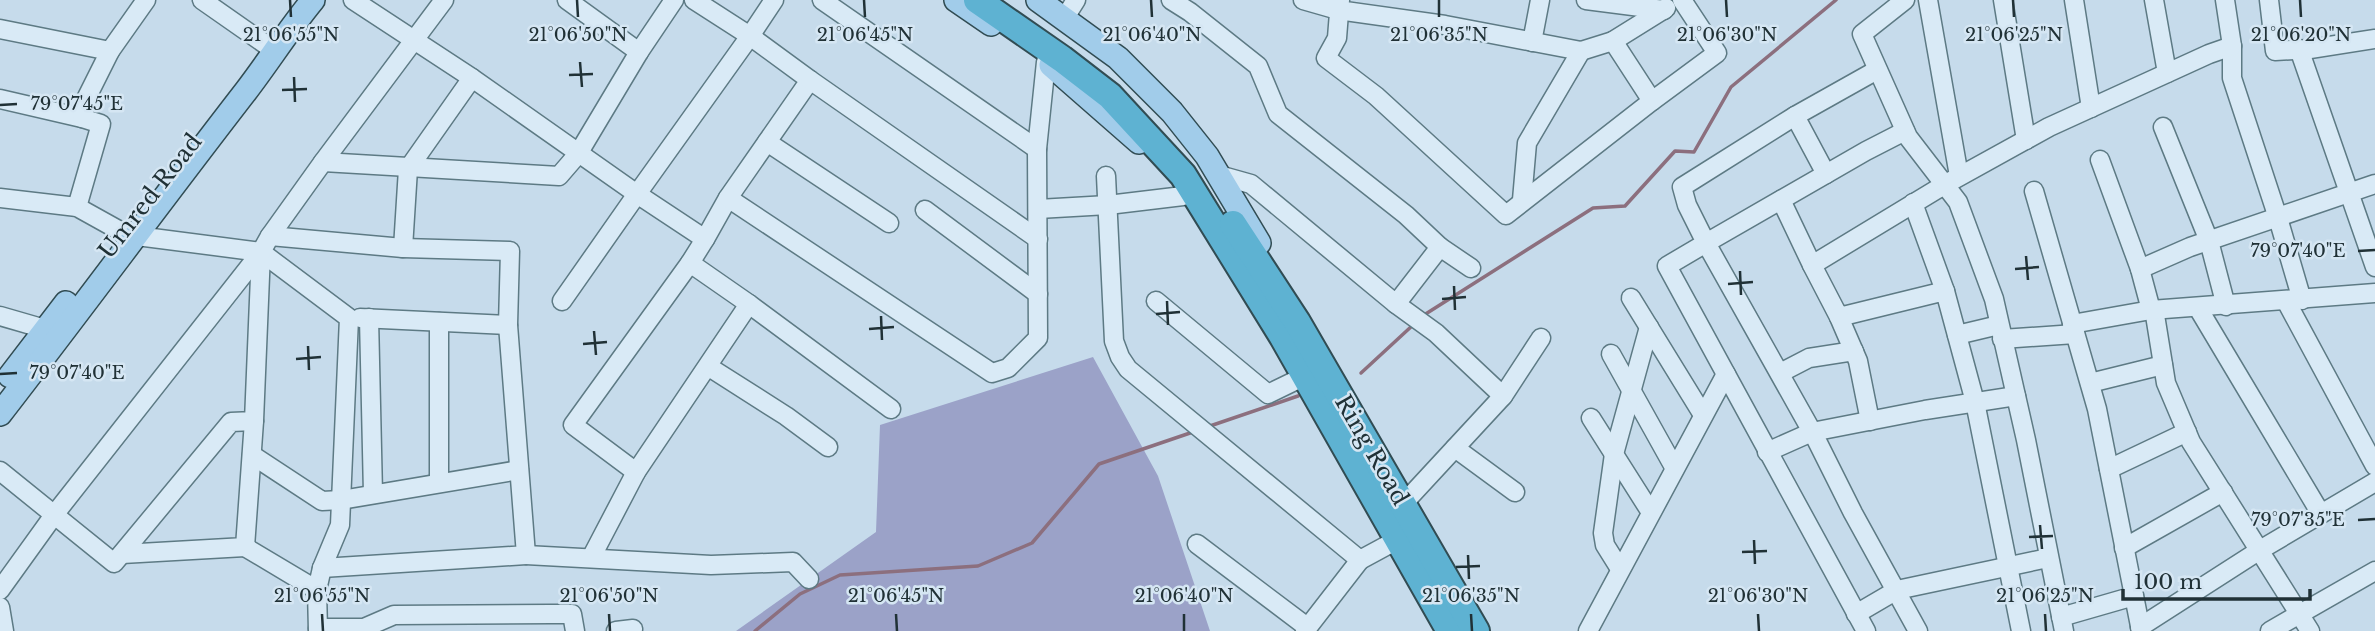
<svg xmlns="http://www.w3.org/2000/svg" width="2375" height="631" viewBox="0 0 2375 631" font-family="'Libre Baskerville',serif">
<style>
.green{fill:#9ba2c8}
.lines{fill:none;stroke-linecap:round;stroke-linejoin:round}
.stream{stroke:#8c6f7e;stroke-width:3.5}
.minor-casing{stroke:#5d7a84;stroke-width:21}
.major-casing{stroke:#314c53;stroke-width:26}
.highway-casing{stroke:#314c53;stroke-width:30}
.minor{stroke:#d9eaf6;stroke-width:18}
.major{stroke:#a1ccea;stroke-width:23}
.highway{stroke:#5eb2d2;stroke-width:26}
.ticks{fill:none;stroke:#203136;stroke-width:2.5}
.labels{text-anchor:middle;stroke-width:5;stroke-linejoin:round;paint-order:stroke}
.street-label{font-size:23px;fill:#203136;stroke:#d5e6f3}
.ticks-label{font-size:18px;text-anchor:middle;fill:#203136;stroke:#d5e6f3;stroke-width:5;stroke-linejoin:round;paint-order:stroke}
</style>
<rect width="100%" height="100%" fill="#c6dbeb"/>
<path class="green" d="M1093,357L1158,476L1210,631H736L876,532L880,425Z"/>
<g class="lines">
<g class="stream">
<path d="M1424,315L1593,208L1625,206L1675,151L1694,152L1731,87L1836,0"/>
<path d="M1361,373L1413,325"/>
<path d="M1207,427L1298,396"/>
<path d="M755,631L800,594L840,575L978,566L1032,543L1099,464L1193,432"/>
</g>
<defs>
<g id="minor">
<path d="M202,0L275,51"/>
<path d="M353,0L472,78L637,194L750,36L810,80L728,198L705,239"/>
<path d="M567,0L639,52"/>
<path d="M694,0L750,36L774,0"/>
<path d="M822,0L1037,149"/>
<path d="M1171,0L1190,12L1258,66L1278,114L1406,215L1440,247L1396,304L1251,184L1219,175"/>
<path d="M1303,0L1338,10L1445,25L1581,51L1613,41L1652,101L1506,215L1376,96L1326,58L1337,38L1340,0"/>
<path d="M1586,0L1664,10"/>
<path d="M1905,0L1862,34L1908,137L1958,202L1994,299L2026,440L2064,631"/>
<path d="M1928,0L1959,176"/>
<path d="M2003,0L2026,140"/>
<path d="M2074,0L2091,108"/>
<path d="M2154,0L2167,73"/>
<path d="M2225,0L2232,46V78L2278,218L2302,300"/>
<path d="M2269,0L2275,51L2310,49L2375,39"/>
<path d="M1064,19L1076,0"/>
<path d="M0,29L110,51L146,0"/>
<path d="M1613,41L1666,8"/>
<path d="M1532,42L1540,0"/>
<path d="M2299,49L2375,267"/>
<path d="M810,80L1038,239"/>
<path d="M0,99L82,118"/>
<path d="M1652,101L1717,53L1682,0"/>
<path d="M1795,116L1826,174"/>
<path d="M2163,127L2209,241L2226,306"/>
<path d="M1905,131L1866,151L1706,243L1815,437L1853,513L1918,631"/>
<path d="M767,142L889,223"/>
<path d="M2100,160L2140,269L2151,310"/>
<path d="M323,162L559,176L578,154L639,52L674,0"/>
<path d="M1106,176L1114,341L1120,357L1128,369L1360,560L1397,540"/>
<path d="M2034,191L2097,409L2141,631"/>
<path d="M0,198L77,207L122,232L137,236L261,252L349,318L340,525L322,568L317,590L318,631"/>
<path d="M728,198L992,373L1008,368L1038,338L1037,149L1046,62"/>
<path d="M1522,200L1527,143L1581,51"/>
<path d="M1781,200L1812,265L1944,185L2049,127L2209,54L2232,46"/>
<path d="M1913,203L1945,291"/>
<path d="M77,207L101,124L82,118L85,101L110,51"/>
<path d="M1038,209L1108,205L1183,196"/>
<path d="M925,210L1038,294"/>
<path d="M270,236L403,248L510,251L508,325L526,555L322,568"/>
<path d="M1440,247L1471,268"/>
<path d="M403,248L408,169L472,78"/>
<path d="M1812,265L1839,317L1945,291L1975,402L2021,631"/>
<path d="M2140,269L2190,247L2375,184"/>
<path d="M1631,298L1703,415"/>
<path d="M562,301L637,194L705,239L690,263L749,304L636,472L591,558"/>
<path d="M1156,301L1268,394L1305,376"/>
<path d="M2286,301L2375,466"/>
<path d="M749,304L891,409"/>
<path d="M1396,304L1436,333L1503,396L1404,503"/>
<path d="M2198,308L2321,514"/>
<path d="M2154,309L2166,383L2191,442L2310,631"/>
<path d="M0,316L45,329"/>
<path d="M1839,317L1858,361L1870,421"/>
<path d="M360,318L508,325"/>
<path d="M369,318L373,494"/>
<path d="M439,322V482"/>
<path d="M2072,324L2151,310L2375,293"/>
<path d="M1957,335L1999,325"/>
<path d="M2002,339L2075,334"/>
<path d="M1611,354L1674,467"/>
<path d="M709,367L786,416L828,447"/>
<path d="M1780,373L1809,358L1854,351"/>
<path d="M2090,383L2163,365"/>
<path d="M1503,396L1541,338"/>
<path d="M1591,418L1650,511"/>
<path d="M1455,448L1515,492"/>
<path d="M1767,452L1812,432L1925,410L2016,396"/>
<path d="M252,455L322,501L341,500L519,470"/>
<path d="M2109,469L2187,432"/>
<path d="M0,471L114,563L231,422L254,421L261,252"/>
<path d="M636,472L573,425L690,263"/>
<path d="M1197,544L1307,627"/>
<path d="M245,547L317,590"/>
<path d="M2124,548L2223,492"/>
<path d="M122,554L245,547L254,421"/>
<path d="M526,555L711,565L793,562L809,579"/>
<path d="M1620,569L1605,545L1603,533L1614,454L1649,327"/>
<path d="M0,590L54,515L261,252L270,236L323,162L444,0"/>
<path d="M0,607L4,631"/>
<path d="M1856,614L1897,590L2048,558"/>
<path d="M2061,617L2134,596"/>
<path d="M2140,627L2260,550L2375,482"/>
<path d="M318,628H364L394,615L551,614H572L575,631"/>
<path d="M616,631L633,629"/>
<path d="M1305,631L1360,560"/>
<path d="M1588,631L1726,374"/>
<path d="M1866,631L1667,266L1706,243L1687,205L1682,187L1795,116L1877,70"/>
<path d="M2270,631L2375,571"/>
</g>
<g id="major">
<path d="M956,0L991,24"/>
<path d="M1038,0L1118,58L1172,112L1207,156L1259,243"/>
<path d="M1051,65L1139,142"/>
<path d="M10,376L66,303"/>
<path d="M0,414C83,307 163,198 246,91C269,61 289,29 313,0"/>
</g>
<g id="highway">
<path d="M977,0L1062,59L1110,96L1183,175L1283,337L1450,631"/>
<path d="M1233,224L1297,322L1476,631"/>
</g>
</defs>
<use href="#minor" class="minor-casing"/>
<use href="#major" class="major-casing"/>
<use href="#highway" class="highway-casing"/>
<use href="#minor" class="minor"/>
<use href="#major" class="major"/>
<use href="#highway" class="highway"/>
</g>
<path class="ticks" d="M290,0L291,17M577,0L578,17M864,0L865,17M1151,0L1152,17M1439,0V17M1726,0L1727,17M2013,0L2014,17M2300,0L2301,17M580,62L582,87M569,75L593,74M294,77L295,102M282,90L307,89M0,105L17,104M2358,251L2375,250M2026,256L2028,280M2015,269L2039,267M1740,271L1741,295M1728,284L1753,282M1454,286L1455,310M1442,299L1466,297M1167,301L1168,325M1156,314L1180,312M881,316L882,340M869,329L894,327M594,331L596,355M583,344L607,342M308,346L309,370M296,359L321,357M0,374L17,373M2358,520L2375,519M2040,525L2042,549M2029,537L2053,536M1754,540L1755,564M1742,552L1767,551M1468,555L1469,579M1456,567L1480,566M322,614L323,631M609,614L610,631M896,614L897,631M1184,614V631M1471,614L1472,631M1758,614L1759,631M2045,614L2046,631"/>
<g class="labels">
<g class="street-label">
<text transform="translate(150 196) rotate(-52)" y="8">Umred Road</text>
<text transform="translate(1372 450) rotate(60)" y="8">Ring Road</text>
</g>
</g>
<g class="ticks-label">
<text x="291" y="41">21°06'55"N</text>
<text x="578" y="41">21°06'50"N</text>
<text x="865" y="41">21°06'45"N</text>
<text x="1152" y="41">21°06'40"N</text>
<text x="1439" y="41">21°06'35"N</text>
<text x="1727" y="41">21°06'30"N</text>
<text x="2014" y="41">21°06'25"N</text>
<text x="2301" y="41">21°06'20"N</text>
<text x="77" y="110">79°07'45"E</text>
<text x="2298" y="257">79°07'40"E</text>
<text x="77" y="379">79°07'40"E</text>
<text x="2298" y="526">79°07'35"E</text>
<text x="322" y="602">21°06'55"N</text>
<text x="609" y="602">21°06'50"N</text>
<text x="896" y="602">21°06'45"N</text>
<text x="1184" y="602">21°06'40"N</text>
<text x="1471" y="602">21°06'35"N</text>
<text x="1758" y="602">21°06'30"N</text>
<text x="2045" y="602">21°06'25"N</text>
</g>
<path d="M2123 589v10h187v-10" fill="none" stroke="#203136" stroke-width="3.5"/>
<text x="2134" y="589" font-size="21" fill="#203136" stroke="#d5e6f3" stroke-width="5" paint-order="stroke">100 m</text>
</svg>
